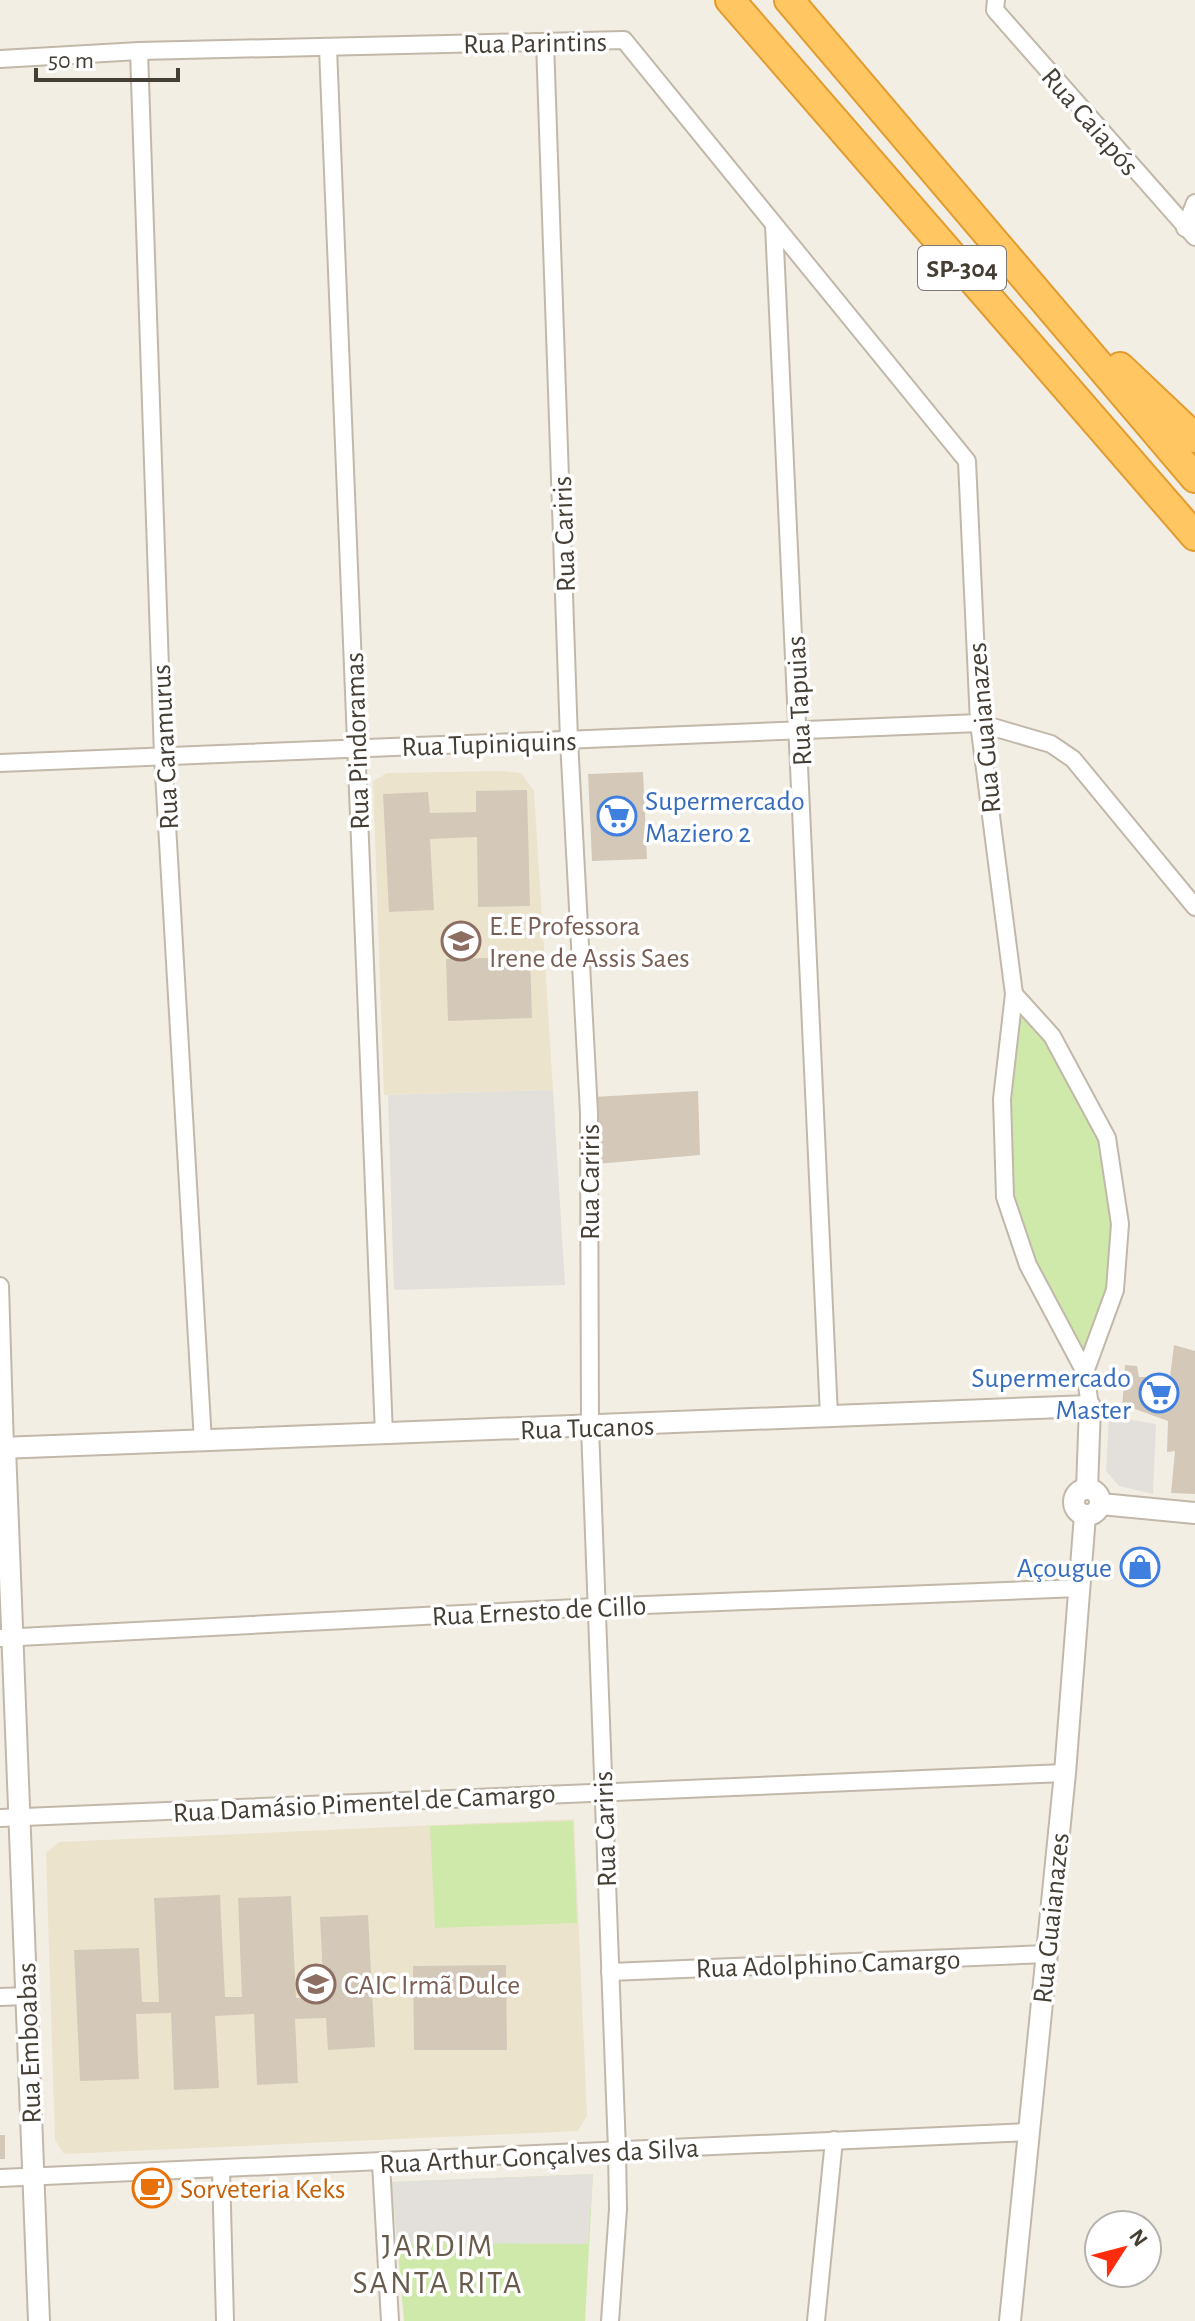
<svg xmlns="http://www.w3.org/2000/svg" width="1195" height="2321" viewBox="0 0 1195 2321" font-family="'Alegreya Sans',sans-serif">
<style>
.education{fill:#ece3cd}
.green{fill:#cfe9ab}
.parking{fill:#e3e0dc}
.building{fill:#d4c9b9}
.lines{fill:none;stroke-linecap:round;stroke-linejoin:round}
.minor-casing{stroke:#c1b8a9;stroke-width:20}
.tertiary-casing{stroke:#c1b8a9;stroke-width:24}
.motorway-casing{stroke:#e29b2e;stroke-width:32}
.minor{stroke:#fff;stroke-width:16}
.tertiary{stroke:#fff;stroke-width:20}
.motorway{stroke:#ffc662;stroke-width:28}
.labels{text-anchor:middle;stroke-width:7;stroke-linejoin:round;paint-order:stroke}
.shield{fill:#fff;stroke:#7d7871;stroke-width:2}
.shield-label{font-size:26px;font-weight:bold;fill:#453e34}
.street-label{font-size:28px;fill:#453e34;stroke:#fff}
.shop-label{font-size:28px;fill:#366cbe;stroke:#fff;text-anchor:end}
.education-label{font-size:28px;fill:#785e54;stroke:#fff;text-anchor:start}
.food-label{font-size:28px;fill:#c56008;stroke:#fff;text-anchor:start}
.quarter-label{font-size:32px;letter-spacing:2px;fill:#685b4b;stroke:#fff}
</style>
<rect width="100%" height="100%" fill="#f3eee4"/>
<g class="education">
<path d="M502,771L521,773L534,791L553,1090L384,1095L373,781L387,773Z"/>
<path d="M574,1819L587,2116L578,2131L64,2154L55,2140L46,1853L59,1842Z"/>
</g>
<g class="green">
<path d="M1014,994L1052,1036L1107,1138L1120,1224L1115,1290L1085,1372L1005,1197Z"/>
<path d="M573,1821L577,1923L435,1928L430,1826Z"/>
<path d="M593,2174L585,2321H404L392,2182Z"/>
</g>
<g class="parking">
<path d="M553,1090L565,1285L394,1290L388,1095Z"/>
<path d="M1109,1416L1156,1424L1153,1494L1119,1486L1106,1471Z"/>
<path d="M593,2174L588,2244L397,2243L392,2182Z"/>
</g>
<g class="building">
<path d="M643,772L647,859L592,861L588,774Z"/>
<path d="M527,790L530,906L478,907L477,837L430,839L434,910L389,912L383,794L428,792L430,813L476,812V791Z"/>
<path d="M530,957L532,1018L448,1021L446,959Z"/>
<path d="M698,1091L700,1155L596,1164L593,1097Z"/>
<path d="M1174,1345L1195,1351V1494L1171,1493L1175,1451L1167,1452L1168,1421L1135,1409H1122L1125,1365L1137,1366L1139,1377H1170Z"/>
<path d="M220,1895L225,1997H242L238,1898L291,1896L296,1998L324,1997L320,1917L368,1915L375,2047L328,2050L326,2018L295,2019L298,2083L257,2085L254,2014L215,2016L219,2088L174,2090L171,2013L136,2014L139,2079L80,2081L74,1950L139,1948L142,2002H159L154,1898Z"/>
<path d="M506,1965L507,2050H414L413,1966Z"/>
<rect x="0" y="2135" width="5" height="24"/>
</g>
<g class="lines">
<defs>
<g id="minor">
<path d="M996,0L995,10L1195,237"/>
<path d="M545,42L569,740L589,1113L590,1427L617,2150L618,2209L610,2321"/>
<path d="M328,48L384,1435"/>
<path d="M139,51L163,756L203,1442"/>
<path d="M0,59L139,51L624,40L967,461L979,723L1014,994L1002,1099L1005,1197L1028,1265L1085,1372L1090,1406"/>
<path d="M774,225L829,1416"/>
<path d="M1185,228L1195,203"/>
<path d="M0,763L979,723L1051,744L1073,759L1195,907"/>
<path d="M1014,994L1052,1036L1107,1138L1120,1224L1115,1290L1085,1372"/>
<path d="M0,1286L5,1448"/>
<path d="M0,1638L595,1607L1079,1588"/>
<path d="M0,1818L1065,1773"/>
<path d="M610,1972L1046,1954"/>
<path d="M0,1997L27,1996"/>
<path d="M381,2163L390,2321"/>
<path d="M221,2170L225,2321"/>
<path d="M0,2178L1029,2132"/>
<path d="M816,2321L834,2140"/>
</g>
<g id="tertiary">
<path d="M0,1448L1090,1406L1087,1489"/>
<path d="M5,1448L39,2321"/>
<circle cx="1087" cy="1502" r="13"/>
<path d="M1101,1504L1195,1513"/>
<path d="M1010,2321L1065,1773L1085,1515"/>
</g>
<g id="motorway">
<path d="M730,0L1195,536"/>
<path d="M789,0L1195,478"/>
<path d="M1120,367L1195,438"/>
</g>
</defs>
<use href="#minor" class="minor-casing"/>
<use href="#tertiary" class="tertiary-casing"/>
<use href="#motorway" class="motorway-casing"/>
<use href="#minor" class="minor"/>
<use href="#tertiary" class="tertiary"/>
<use href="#motorway" class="motorway"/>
</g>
<defs>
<symbol id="supermarket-ring" viewBox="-11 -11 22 22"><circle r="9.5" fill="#fff" stroke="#3f7fe0" stroke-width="1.5"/><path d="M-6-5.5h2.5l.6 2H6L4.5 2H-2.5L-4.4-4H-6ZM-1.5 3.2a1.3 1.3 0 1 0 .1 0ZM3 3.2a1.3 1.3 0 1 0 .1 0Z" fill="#3f7fe0"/></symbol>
<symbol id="school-ring" viewBox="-11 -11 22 22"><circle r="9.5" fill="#fff" stroke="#8d6e63" stroke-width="1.5"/><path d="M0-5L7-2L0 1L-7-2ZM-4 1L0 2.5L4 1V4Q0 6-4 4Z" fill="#8d6e63"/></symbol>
<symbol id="shop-ring" viewBox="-11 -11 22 22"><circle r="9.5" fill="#fff" stroke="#3f7fe0" stroke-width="1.5"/><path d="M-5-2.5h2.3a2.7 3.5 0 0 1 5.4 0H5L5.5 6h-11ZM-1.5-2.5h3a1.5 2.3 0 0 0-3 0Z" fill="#3f7fe0"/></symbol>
<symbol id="cafe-ring" viewBox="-11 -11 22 22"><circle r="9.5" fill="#fff" stroke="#e8710a" stroke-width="1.5"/><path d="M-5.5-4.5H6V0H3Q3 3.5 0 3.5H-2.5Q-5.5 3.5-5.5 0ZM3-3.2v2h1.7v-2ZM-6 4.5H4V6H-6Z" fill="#e8710a"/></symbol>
</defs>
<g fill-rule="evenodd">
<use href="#supermarket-ring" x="595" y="794" width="44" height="44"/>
<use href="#school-ring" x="439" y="919" width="44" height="44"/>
<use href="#supermarket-ring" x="1137" y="1371" width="44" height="44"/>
<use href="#shop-ring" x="1118" y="1545" width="44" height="44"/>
<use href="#school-ring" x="294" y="1962" width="44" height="44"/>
<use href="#cafe-ring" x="130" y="2166" width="44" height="44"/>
</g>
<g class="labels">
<rect class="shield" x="918" y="246" width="88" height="44" rx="6"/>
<g class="shield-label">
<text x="962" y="277">SP-304</text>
</g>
<g class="street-label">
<text transform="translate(535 42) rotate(-1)" y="10">Rua Parintins</text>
<text transform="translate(1091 121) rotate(49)" y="10">Rua Caiapós</text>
<text transform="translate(563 534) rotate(-92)" y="10">Rua Cariris</text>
<text transform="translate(798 701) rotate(-93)" y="10">Rua Tapuias</text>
<text transform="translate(983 728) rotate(-95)" y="10">Rua Guaianazes</text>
<text transform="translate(356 741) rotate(-92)" y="10">Rua Pindoramas</text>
<text transform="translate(489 743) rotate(-2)" y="10">Rua Tupiniquins</text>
<text transform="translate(164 747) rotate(-93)" y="10">Rua Caramurus</text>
<text transform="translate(589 1182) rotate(-90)" y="10">Rua Cariris</text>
<text transform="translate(587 1427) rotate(-2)" y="10">Rua Tucanos</text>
<text transform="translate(539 1610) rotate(-3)" y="10">Rua Ernesto de Cillo</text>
<text transform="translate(364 1802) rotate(-3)" y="10">Rua Damásio Pimentel de Camargo</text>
<text transform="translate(604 1829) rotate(-92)" y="10">Rua Cariris</text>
<text transform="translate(1050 1918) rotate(-84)" y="10">Rua Guaianazes</text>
<text transform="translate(828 1963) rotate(-2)" y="10">Rua Adolphino Camargo</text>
<text transform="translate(28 2043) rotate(-92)" y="10">Rua Emboabas</text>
<text transform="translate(539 2155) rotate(-3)" y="10">Rua Arthur Gonçalves da Silva</text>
</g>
<g class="shop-label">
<text x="645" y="810" text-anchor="start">Supermercado<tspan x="645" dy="32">Maziero 2</tspan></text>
<text x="1131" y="1387">Supermercado<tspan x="1131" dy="32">Master</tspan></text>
<text x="1112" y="1577">Açougue</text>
</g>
<g class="education-label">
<text x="489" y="935">E.E Professora<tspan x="489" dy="32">Irene de Assis Saes</tspan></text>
<text x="344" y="1994">CAIC Irmã Dulce</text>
</g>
<g class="food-label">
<text x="180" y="2198">Sorveteria Keks</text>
</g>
<g class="quarter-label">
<text x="438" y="2256">JARDIM<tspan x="438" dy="37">SANTA RITA</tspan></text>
</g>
</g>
<g transform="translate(1123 2249) rotate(54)"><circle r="38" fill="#ffffff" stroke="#b5b2ae" stroke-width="2"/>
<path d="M0-6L14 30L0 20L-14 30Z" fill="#ff2c0e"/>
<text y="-12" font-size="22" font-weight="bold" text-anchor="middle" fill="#453e34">N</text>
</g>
<path d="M36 68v12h142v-12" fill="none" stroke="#453e34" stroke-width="4"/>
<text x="48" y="68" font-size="24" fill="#453e34" stroke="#ffffff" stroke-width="6" paint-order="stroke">50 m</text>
</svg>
